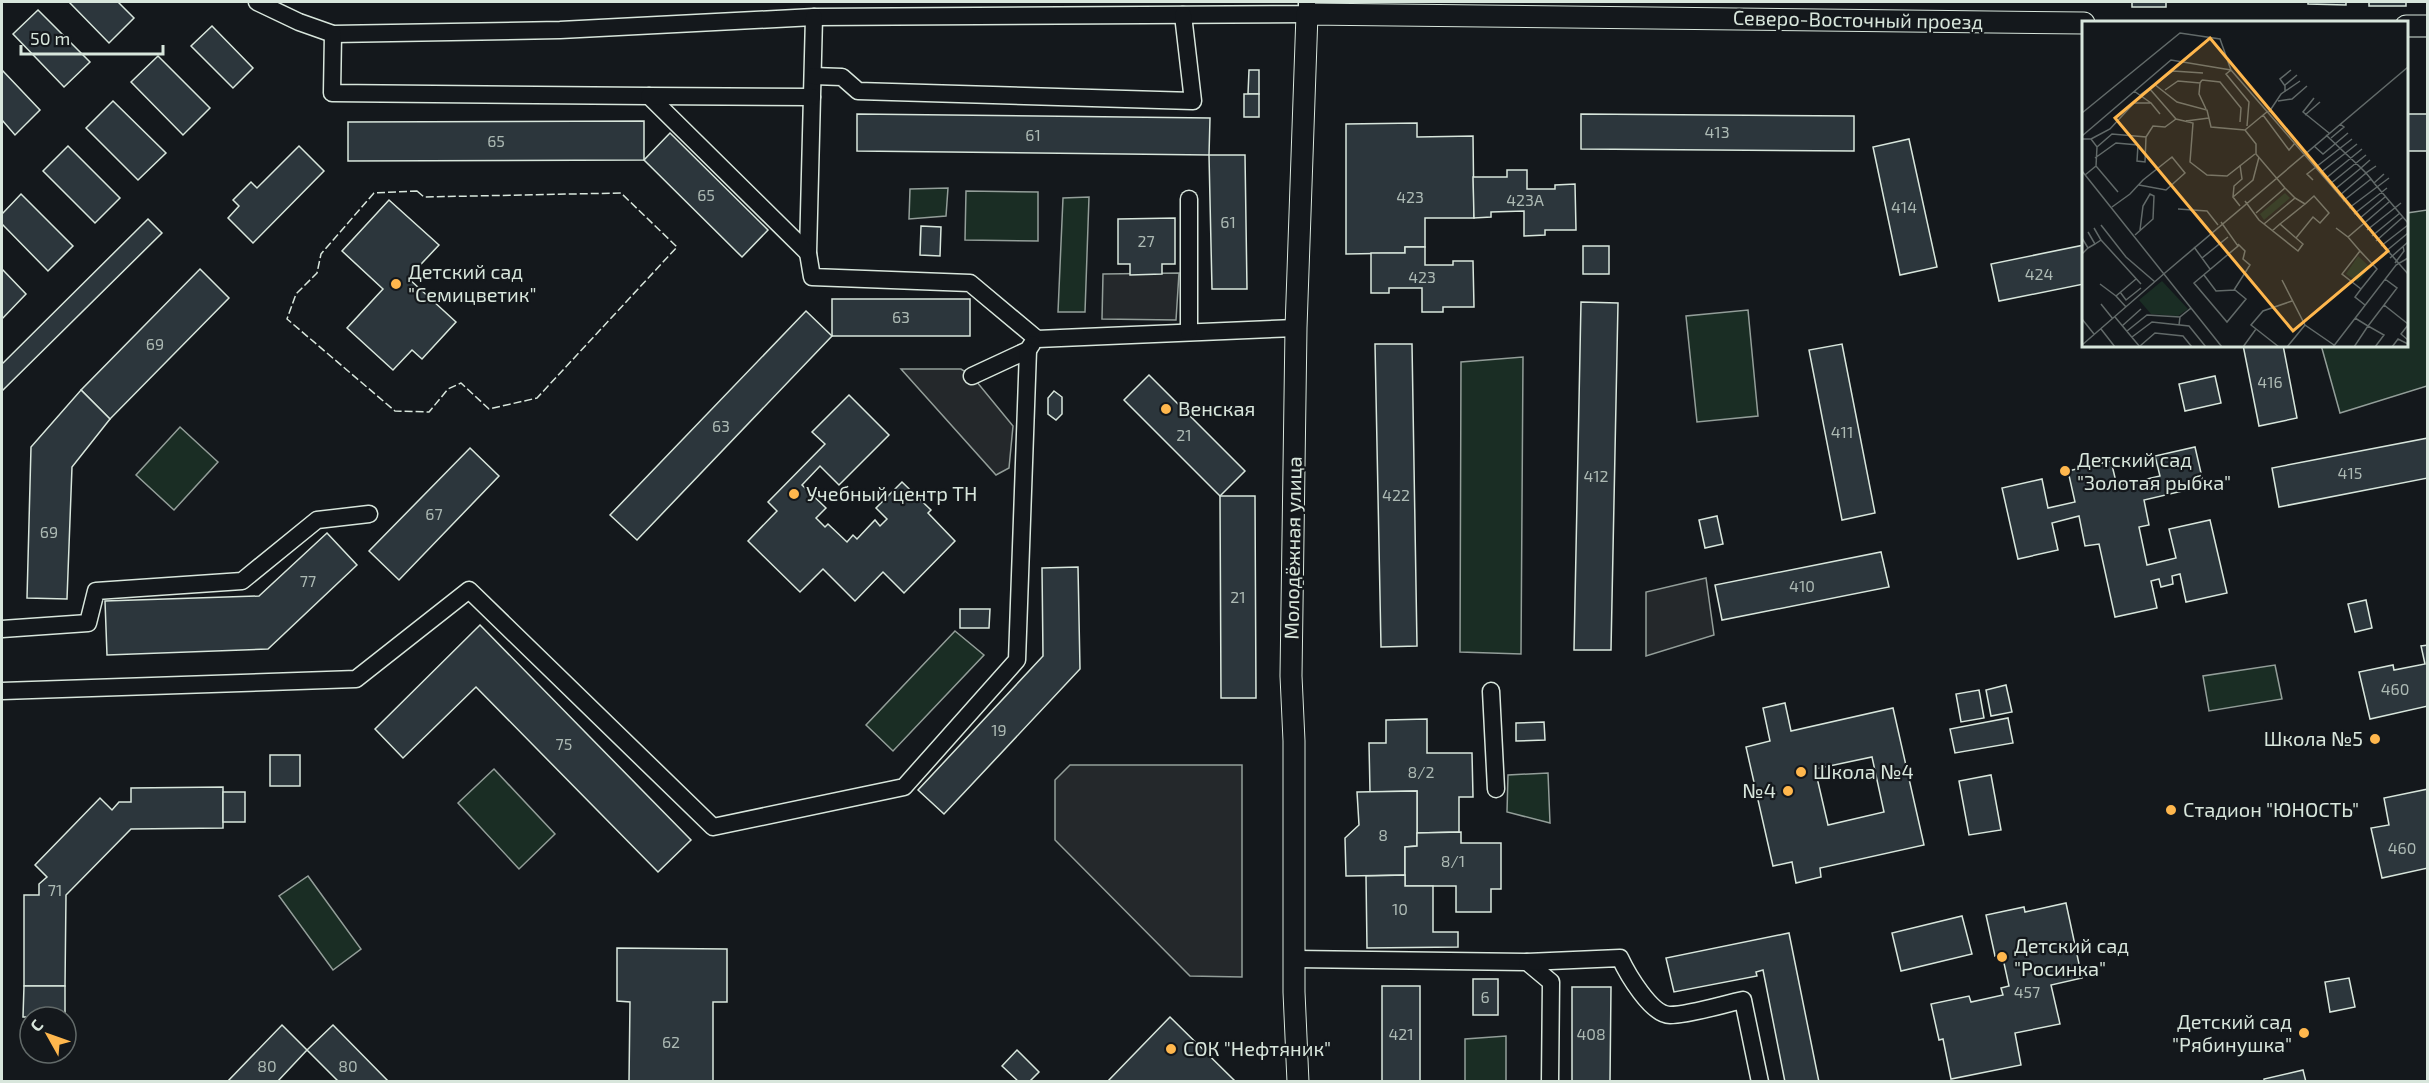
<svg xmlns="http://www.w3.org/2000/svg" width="2429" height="1083" viewBox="0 0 2429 1083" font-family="'Exo 2',sans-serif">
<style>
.green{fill:#1a2d24;stroke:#939e99;stroke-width:1.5}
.parking{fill:#24282b;stroke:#939e99;stroke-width:1.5}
.building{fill:#2c363c;stroke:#d8e6dc;stroke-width:1.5;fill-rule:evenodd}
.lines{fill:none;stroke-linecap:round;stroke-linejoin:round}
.minor-casing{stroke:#d8e6dc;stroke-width:19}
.tertiary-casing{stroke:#d8e6dc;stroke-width:23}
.minor{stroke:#14181c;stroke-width:16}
.tertiary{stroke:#14181c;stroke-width:21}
.fence{stroke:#d8e6dc;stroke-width:1.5;stroke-dasharray:8 3;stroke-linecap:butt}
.poi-dot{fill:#ffb74d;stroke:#14181c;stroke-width:2}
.labels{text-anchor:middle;stroke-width:4.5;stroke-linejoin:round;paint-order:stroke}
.number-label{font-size:16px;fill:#adbab4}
.street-label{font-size:20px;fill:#d8e6dc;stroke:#14181c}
.poi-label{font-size:20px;fill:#d8e6dc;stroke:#14181c;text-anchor:start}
.inset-road{fill:none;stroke:#626a69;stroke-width:1.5}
.view{fill:#ffb74d;fill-opacity:0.15;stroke:#ffb74d;stroke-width:3}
.inset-edge{fill:none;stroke:#d8e6dc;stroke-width:3}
</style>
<rect width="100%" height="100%" fill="#14181c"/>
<g class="green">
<path d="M948,188L946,216L909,219L910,189Z"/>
<path d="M966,191L1038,192V241L965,240Z"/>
<path d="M1089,197L1085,312H1058L1063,198Z"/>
<path d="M2427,210V386L2340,413L2321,345H2406L2407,213Z"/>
<path d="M1748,310L1758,416L1697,422L1686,316Z"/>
<path d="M1523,357L1521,654L1460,652L1461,362Z"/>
<path d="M180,427L218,462L174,510L136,475Z"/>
<path d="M955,631L984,655L893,751L866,725Z"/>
<path d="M2275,665L2282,699L2209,711L2203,676Z"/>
<path d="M494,769L555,834L519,869L458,803Z"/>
<path d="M1548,773L1550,823L1507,812L1508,775Z"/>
<path d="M308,876L361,949L333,970L279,896Z"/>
<path d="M1506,1036V1081H1465V1039Z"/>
</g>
<g class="parking">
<path d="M1179,273L1176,320L1102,319L1103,274Z"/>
<path d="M901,369H961L972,376L1013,426L1009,468L996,475Z"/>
<path d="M1706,578L1714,635L1646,656V592Z"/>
<path d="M1070,765H1242V977L1190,976L1055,840V780Z"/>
</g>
<g class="building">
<path d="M69,2H118L134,18L109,43Z"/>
<rect x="2132" y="2" width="34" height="5"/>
<path d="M2308,2H2346V5L2308,4Z"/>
<rect x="2369" y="2" width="37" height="4"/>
<path d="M38,10L90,62L64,87L13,34Z"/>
<path d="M212,26L253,68L233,88L191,46Z"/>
<path d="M158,56L210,108L183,135L131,82Z"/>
<path d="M2,70L40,110L15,135L2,120Z"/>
<path d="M1249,70H1259V94H1248Z"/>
<rect x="1244" y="94" width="15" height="23"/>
<path d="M113,101L166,153L138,180L86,128Z"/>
<path d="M857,114L1210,118L1209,155L857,151Z"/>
<path d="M1581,114L1854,116V151L1581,149Z"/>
<rect x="2406" y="114" width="22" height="37"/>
<path d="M644,121V160L348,161V122Z"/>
<path d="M1417,123V137L1473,136L1474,218H1425V247H1405V253L1346,254V124Z"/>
<path d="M670,133L768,230L742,257L644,160Z"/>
<path d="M1909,139L1937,267L1900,275L1873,147Z"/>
<path d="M68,146L120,198L95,223L43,171Z"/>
<path d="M299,146L324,171L253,243L228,218L239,206L233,200L251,182L257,188Z"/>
<path d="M1209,155H1245L1247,289H1212Z"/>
<path d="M1507,170H1527V189H1555V185L1575,184L1576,230H1545V235L1524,236V211L1491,212V217L1474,218L1473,177H1507Z"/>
<path d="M21,194L73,246L48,271L2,224V214Z"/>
<path d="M389,200L439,245L408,278L456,322L422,359L412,350L393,370L347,328L383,289L342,251Z"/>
<path d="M1175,218V264H1162V274L1130,275V264H1118V219Z"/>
<path d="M148,219L162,233L2,391V364Z"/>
<path d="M921,226L941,227L940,256L920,255Z"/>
<path d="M2084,245V284L1999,301L1991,264Z"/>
<rect x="1583" y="246" width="26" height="28"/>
<path d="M1405,247H1425V265H1453V261H1473L1474,307H1443V312H1422V288H1389V293H1371V253H1405Z"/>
<path d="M2,269L26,294L2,319Z"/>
<path d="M200,269L229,298L110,419L81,390Z"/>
<rect x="832" y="299" width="138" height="37"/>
<path d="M1581,302L1618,303L1611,650H1574Z"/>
<path d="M806,311L832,336L637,540L610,515Z"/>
<path d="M1375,344H1412L1417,646L1381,647Z"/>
<path d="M1842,344L1875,513L1842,520L1809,350Z"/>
<path d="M2243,345H2283L2297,418L2259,426Z"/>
<path d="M1149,375L1245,471L1220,496L1124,400Z"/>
<path d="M2215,376L2221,403L2185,411L2179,384Z"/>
<path d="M81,390L110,419L72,467L67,599L27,598L31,447Z"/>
<path d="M1054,391L1062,397V414L1056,420L1048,414V398Z"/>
<path d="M849,395L889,435L839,485L820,466L802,485L826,508L816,518L825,527L828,524L847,542L853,535L857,539L875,520L880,526L887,519L876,508L902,482L931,510L928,513L955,541L904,593L883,572L855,601L823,569L800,592L748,541L777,511L768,502L825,444L812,432Z"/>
<path d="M2428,438V478L2279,507L2272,468Z"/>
<path d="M2195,447L2204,486L2144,500L2149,525L2139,527L2147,565L2176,558L2169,529L2210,520L2227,593L2186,602L2180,574L2172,576L2173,584L2161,587L2159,579L2151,581L2157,608L2115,617L2099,544L2085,546L2079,516L2052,523L2058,550L2018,559L2002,488L2042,479L2048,508L2075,502L2068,471L2111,461L2117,486L2160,476L2155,456Z"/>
<path d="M470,448L499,476L399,580L369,551Z"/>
<path d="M1220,496H1255L1256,698H1221Z"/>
<path d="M1717,516L1723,544L1705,548L1699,520Z"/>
<path d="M327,533L357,565L268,649L107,655L105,601L259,596Z"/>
<path d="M1881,552L1889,587L1722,620L1715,585Z"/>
<path d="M1078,567L1080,669L944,814L918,790L1043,656L1042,568Z"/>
<path d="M2366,600L2372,628L2355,632L2348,604Z"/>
<path d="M960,609H990L989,628H960Z"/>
<path d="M480,625L691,840L658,872L476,687L403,758L375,729Z"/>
<path d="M2428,645V706L2370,719L2359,672L2393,665L2394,670L2425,664L2421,646Z"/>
<path d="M2006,685L2012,712L1991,716L1986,690Z"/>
<path d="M1979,690L1984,718L1961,722L1956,694Z"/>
<path d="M1785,703L1791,731L1893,708L1924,845L1820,868L1821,877L1796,883L1792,862L1773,866L1746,747L1770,741L1763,708ZM1872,757L1884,812L1828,825L1815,769Z"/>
<path d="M2008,718L2013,743L1955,753L1950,729Z"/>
<path d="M1427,719V753H1472L1473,797H1459V832L1417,833V791L1370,792L1369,743H1386V720Z"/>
<path d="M1544,722L1545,740L1516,741V723Z"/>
<rect x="270" y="755" width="30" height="31"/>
<path d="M1991,775L2001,830L1969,835L1959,781Z"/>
<path d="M223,787V828L131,829L66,895L65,986H24V895H39V884L47,877L35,865L100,798L112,810L119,802H131V788Z"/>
<path d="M2428,789V868L2382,878L2371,828L2389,825L2384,798Z"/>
<path d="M1417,791V846L1405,847V875L1346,876L1345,838L1359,825L1357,792Z"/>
<rect x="223" y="792" width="22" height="30"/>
<path d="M1461,832V843H1501V889H1491V912H1456V886H1405V847L1417,846V833Z"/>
<path d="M1405,875V886H1433V932H1458V947L1367,948L1366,876Z"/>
<path d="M2066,903L2082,978L2051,985L2060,1024L2015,1033L2021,1065L1951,1079L1943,1039L1939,1040L1931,1004L1969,996L1971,1002L2003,995L2001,988L2009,986L2002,954L1995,956L1986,915L2024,907L2025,912Z"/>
<path d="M1962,916L1972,954L1901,971L1892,933Z"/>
<path d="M1789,933L1819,1082H1785L1763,970L1756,972L1757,976L1674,992L1666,958Z"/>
<path d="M617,948L727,949V1002H713V1082H629L630,1002L617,1001Z"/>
<path d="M2349,978L2355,1007L2330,1012L2325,982Z"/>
<rect x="1473" y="979" width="25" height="36"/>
<path d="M24,986H65V1017H23Z"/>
<rect x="1382" y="986" width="38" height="96"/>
<path d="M1572,987H1611L1610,1082H1572Z"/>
<path d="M1170,1017L1236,1082H1107Z"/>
<path d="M282,1025L307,1050L277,1082H227Z"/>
<path d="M333,1025L389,1082H339L307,1050Z"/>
<path d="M1017,1050L1039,1072L1029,1082H1019L1002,1066Z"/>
<path d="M2303,1070L2306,1082H2264V1079Z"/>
</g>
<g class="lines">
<defs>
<g id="minor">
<path d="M257,2L299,22L333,34L560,30L814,17L1307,14V2"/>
<path d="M814,17L808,253L812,277L970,283L1037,339L1296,328"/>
<path d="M333,34L332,93L649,96L808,253"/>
<path d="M813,76L842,77L858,91L1193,101L1183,15"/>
<path d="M649,96L812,97"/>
<path d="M1189,332V199"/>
<path d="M972,376L1028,350L1032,344"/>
<path d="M2,629L88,623L96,591L242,581L317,520L369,514"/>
<path d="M2,691L356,679L469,590L713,827L904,787L1017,660L1028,350"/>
<path d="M1491,691L1496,789"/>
<path d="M1295,959L1527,962L1551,982L1550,1082"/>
<path d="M1527,962L1620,958C1627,973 1651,1015 1670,1015C1689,1015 1724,1004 1743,1000L1760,1082"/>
</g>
<g id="tertiary">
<path d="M2406,26H2428"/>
<path d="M1298,1082L1294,992V741L1291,676L1296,328L1307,14L2084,23"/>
</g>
</defs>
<use href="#minor" class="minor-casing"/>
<use href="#tertiary" class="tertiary-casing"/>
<use href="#minor" class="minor"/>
<use href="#tertiary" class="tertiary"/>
<path class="fence" d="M417,191L424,197L621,193L677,247L537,398L489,409L461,383L448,389L429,412L395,411L287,319L296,294L317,273L321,254L374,193Z"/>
</g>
<g class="poi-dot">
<circle cx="396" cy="284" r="6"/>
<circle cx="1166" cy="409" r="6"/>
<circle cx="2065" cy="471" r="6"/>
<circle cx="794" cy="494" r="6"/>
<circle cx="2375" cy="739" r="6"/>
<circle cx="1801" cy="772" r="6"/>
<circle cx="1788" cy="791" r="6"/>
<circle cx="2171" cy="810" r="6"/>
<circle cx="2002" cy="957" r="6"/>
<circle cx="2304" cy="1033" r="6"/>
<circle cx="1171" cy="1049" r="6"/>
</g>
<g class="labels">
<g class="number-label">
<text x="1717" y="138">413</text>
<text x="1033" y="141">61</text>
<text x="496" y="147">65</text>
<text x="706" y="201">65</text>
<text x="1410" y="203">423</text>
<text x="1525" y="206">423А</text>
<text x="1904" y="213">414</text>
<text x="1228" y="228">61</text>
<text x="1146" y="247">27</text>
<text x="2039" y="280">424</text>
<text x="1422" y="283">423</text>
<text x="901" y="323">63</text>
<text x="155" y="350">69</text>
<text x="2270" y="388">416</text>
<text x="721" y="432">63</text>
<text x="1842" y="438">411</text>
<text x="1184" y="441">21</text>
<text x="2350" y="479">415</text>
<text x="1596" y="482">412</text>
<text x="1396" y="501">422</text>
<text x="434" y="520">67</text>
<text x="49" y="538">69</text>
<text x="308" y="587">77</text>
<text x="1802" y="592">410</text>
<text x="1238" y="603">21</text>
<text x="2395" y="695">460</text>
<text x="999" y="736">19</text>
<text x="564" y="750">75</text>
<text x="1421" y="778">8/2</text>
<text x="1383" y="841">8</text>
<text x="2402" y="854">460</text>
<text x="1453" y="867">8/1</text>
<text x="55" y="896">71</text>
<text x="1400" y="915">10</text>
<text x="2027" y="998">457</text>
<text x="1485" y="1003">6</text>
<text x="1401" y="1040">421</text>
<text x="1591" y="1040">408</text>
<text x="671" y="1048">62</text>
<text x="267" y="1072">80</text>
<text x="348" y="1072">80</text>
</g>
<g class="street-label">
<text transform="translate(1858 20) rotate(1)" y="7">Северо-Восточный проезд</text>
<text transform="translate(1293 548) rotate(-89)" y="7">Молодёжная улица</text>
</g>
<g class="poi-label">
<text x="408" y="279">Детский сад<tspan x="408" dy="23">"Семицветик"</tspan></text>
<text x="1178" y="416">Венская</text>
<text x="2077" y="467">Детский сад<tspan x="2077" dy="23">"Золотая рыбка"</tspan></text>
<text x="806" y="501">Учебный центр ТН</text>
<text x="2363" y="746" text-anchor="end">Школа №5</text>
<text x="1813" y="779">Школа №4</text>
<text x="1776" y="798" text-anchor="end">№4</text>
<text x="2183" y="817">Стадион "ЮНОСТЬ"</text>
<text x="2014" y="953">Детский сад<tspan x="2014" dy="23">"Росинка"</tspan></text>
<text x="2292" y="1029" text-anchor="end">Детский сад<tspan x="2292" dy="23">"Рябинушка"</tspan></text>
<text x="1183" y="1056">СОК "Нефтяник"</text>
</g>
</g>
<g transform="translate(2082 21)">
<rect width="326" height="326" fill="#14181c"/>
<path d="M203,172L208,177L182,199L178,193ZM276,235L288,246L276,261L264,253ZM80,260L106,288L96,295L69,293L57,279Z" fill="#1a2d24"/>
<path class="inset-road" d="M149,49L144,53L167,81L165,105M120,59L138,61L159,87L158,101M118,62L117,73L124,88M72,63L95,81L125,89L129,106L163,109M203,65L198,58L209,49M67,67L94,98L111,102L108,141L125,154L145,155L173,133M83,69L96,60L118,62L120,59M52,70L69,82M203,71V64L215,54M58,74L91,50L121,52M232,77L221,91L247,112M196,80L210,78L225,65M186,90L163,109L174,123V133L203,167M187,91L199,73L218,60M0,92L98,12L138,18L149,49L326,253M181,94L207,129L213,122M223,94L238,81M104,100L127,97M244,114L279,147L252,169M0,115L89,39L149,49M64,116L71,105L83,106L94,98M249,117L262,106L258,103M0,118H9L15,126L30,113L64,116L63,141L55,140L56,124L34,122L13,137M9,118L28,108L52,82H69L78,93M232,125L241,133L266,112M14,145L15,126M0,150L140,326M238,152L275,123M3,154L14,145L36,171M243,158L280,128M289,158L292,162L302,153M231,159L225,153L270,118M292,162L326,202M248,163L284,134M257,175L284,152L279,147L288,139M151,176L152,165L160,158L158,144M163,180L177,199L216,230L221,223L214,217M261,180L289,158L284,152L294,145M158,185L151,176L171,159L177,136M30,186L48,173L61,159L90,136L103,152L84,169L57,164M267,187L307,157M96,188L125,190L136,204M174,192L203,167L213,177L182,203M272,193L305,167M277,198L303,176M198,203L223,183M19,204L44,236L73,261M12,207L19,219L13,223M254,207L266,216L307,181M285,209L319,182M190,210L198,203L214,217L231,196L238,202L247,192L232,175L223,183L213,177M6,211L13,223L6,227M53,214L71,198L72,175L68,173L61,185L58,209M290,215L318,192M266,216L278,230M0,217L6,227L0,233M19,219L59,263M294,220L321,196M299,225L326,204M112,226L128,248M303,231L326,212M120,237L146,216M308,237L326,221M313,242L322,230L321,225M84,251L326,46M122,254L134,270L153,269L164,278L145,301L112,262L156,225L139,201M200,259L223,304L252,324M18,263L34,275M279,268L260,253L278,230L295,248L279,268L273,276L283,284M152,269L168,244L161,238L163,230L156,223M38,271L44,279L59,267M19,283L31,298M302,284L315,267L303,258M44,286L34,275L54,258M33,296L58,326M0,298L12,313M97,304L98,296L109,287M326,304L319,313L326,319M40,305L59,288M19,308L33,326M45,310L65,294L98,296M50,316L70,301L107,305L124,326M0,324L84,251M58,325L73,312L101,315L110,326M161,326L174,308M197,326L169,304L181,290L210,280M205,326L223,304M251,326L314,244L326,237M272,326L286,305L273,297M293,326L302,314L286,305L302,284L326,303M310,326L316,318L326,323"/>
<path class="view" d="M128,17L306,230L211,310L33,97Z"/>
<rect width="326" height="326" class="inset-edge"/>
</g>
<rect width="2429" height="1083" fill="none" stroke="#d8e6dc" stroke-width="6"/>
<g transform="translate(48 1035) rotate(310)"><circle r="28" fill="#14181c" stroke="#626a69" stroke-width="1.5"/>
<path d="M0-4.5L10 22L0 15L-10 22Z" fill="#ffb74d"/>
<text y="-9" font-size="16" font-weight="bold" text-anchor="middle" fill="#d8e6dc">С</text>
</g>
<path d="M21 45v9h142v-9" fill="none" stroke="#d8e6dc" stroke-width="3"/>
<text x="30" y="45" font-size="18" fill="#d8e6dc" stroke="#14181c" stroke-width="4.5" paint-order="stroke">50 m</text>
</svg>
